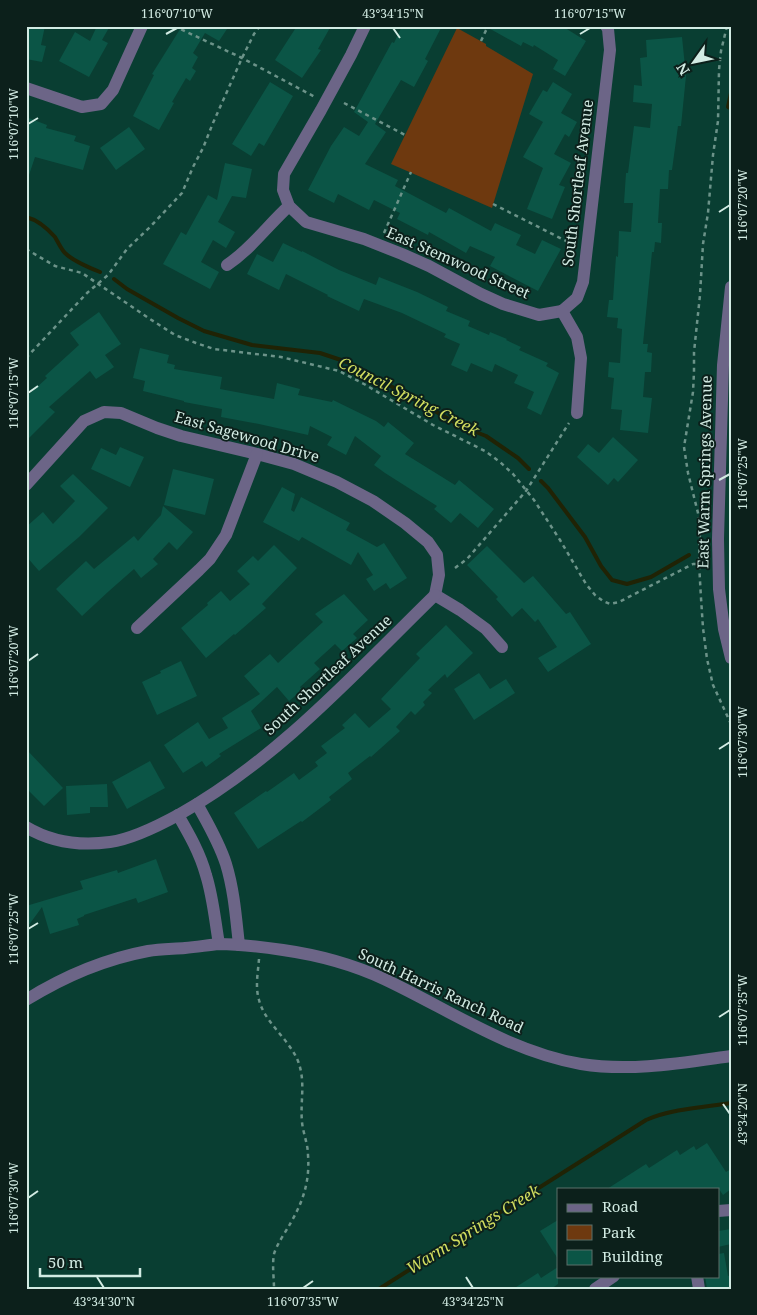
<svg xmlns="http://www.w3.org/2000/svg" width="757" height="1315" viewBox="0 0 757 1315" font-family="'Noto Serif',serif">
<style>
.green{fill:#6e390f}
.lines{fill:none;stroke-linecap:round;stroke-linejoin:round}
.stream{stroke:#202305;stroke-width:4}
.building{fill:#0b5546}
.path{stroke:#6c9389;stroke-width:2.5;stroke-dasharray:4 4;stroke-linecap:butt}
.minor{stroke:#6c6587;stroke-width:12}
.ticks{fill:none;stroke:#d2ebe3;stroke-width:2}
.labels{text-anchor:middle;stroke-width:4;stroke-linejoin:round;paint-order:stroke}
.street-label{font-size:15px;fill:#d2ebe3;stroke:#0c201b}
.water-label{font-size:16px;font-style:italic;fill:#d1dd5f;stroke:#0c201b}
.neatline{fill:none;stroke:#d2ebe3;stroke-width:2}
.ticks-label{font-size:12px;text-anchor:middle;fill:#d2ebe3}
</style>
<rect width="100%" height="100%" fill="#093e32"/>
<path class="green" d="M457,28L486,44V46L533,74L492,208L391,164Z"/>
<g class="lines">
<g class="stream">
<path d="M730,108L728,107L731,93"/>
<path d="M26,217C38,220 47,228 55,237C58,242 61,249 65,253C73,261 90,268 100,272"/>
<path d="M114,279L127,289L178,318L204,331L252,345L320,353L350,363L463,427L486,436L518,458L529,469"/>
<path d="M541,481L548,488L585,537L601,566L612,580L627,584L651,577L689,555"/>
<path d="M379,1289L646,1120C671,1109 704,1107 731,1103"/>
</g>
</g>
<g class="building">
<path d="M26,26H45L41,45L46,46L42,62L26,59Z"/>
<path d="M97,26H110L102,40L108,43L89,77L59,61L75,32L90,41Z"/>
<path d="M182,26H229L219,41L205,33L193,53L198,57L192,68L196,71L190,81L186,78L172,102L174,103L159,130L133,116L154,75L152,74Z"/>
<path d="M297,26H331L318,49L321,50L302,78L275,60Z"/>
<path d="M402,26H442L425,59L428,61L414,87L401,80L375,124L386,132L365,164L398,180L395,186L446,213L449,208L491,231L495,223L521,235L516,245L535,254L542,240L561,249L538,291L490,266L495,257L470,246L466,253L429,232L428,235L397,219L400,213L374,200L369,210L338,194L334,203L308,190L331,146L344,127L359,136L368,122L354,112L392,42L394,43Z"/>
<path d="M485,26H562L586,41L565,76L553,69L558,60L534,45L533,47L523,42L521,46Z"/>
<path d="M682,37L686,76L681,126H678L672,170H669L668,189H660L658,223H662L661,243L655,242L654,252H652L643,344H648L647,352L652,353L651,372H645L643,397L652,398L648,433L620,430L622,410L611,409L614,378L608,377L609,362L620,363L622,329L617,328L618,318L607,317L609,300H613L616,256L618,257L619,231L631,232L633,203H624L626,173H628L634,126L650,128L652,104L633,102L634,85L642,86L640,58L647,57L646,40Z"/>
<path d="M270,82L293,96L264,146L259,143L251,156L232,144Z"/>
<path d="M553,82L572,94L561,113L577,122L569,137L565,134L554,154L571,163L559,185L565,187L552,219L527,209L543,168L523,157L543,122L529,114L543,90L547,92Z"/>
<path d="M26,117L47,125L46,128L76,136L74,141L90,146L83,170L35,157L28,178H26Z"/>
<path d="M129,127L145,149L116,170L100,148Z"/>
<path d="M225,163L252,169L246,198L232,196L218,222L235,232L226,248L213,240L201,262L219,272L210,289L163,264L181,232L186,235L208,195L217,200Z"/>
<path d="M283,243L302,252V251L339,270L376,285L379,277L417,292L448,307L446,311L470,321L468,326L489,335L490,332L507,339L506,340L521,347L519,350L548,363L546,366L559,373L541,415L527,408L534,392L514,383L518,375L495,364L492,372L471,363L467,372L451,365L460,344L444,337L446,334L402,313L364,299L359,311L327,296L328,295L286,274L279,290L247,274L257,254L273,262Z"/>
<path d="M99,312L121,344L105,355L114,367L96,379L90,371L49,407L55,412L26,441V397L47,378L45,376L79,345L70,333Z"/>
<path d="M140,348L169,355L167,363L175,365L174,369L222,377L220,389L274,399L277,383L300,389L298,395L332,402L333,400L376,421L384,427L388,422L414,443L405,454L455,485L459,480L494,509L478,528L460,513L451,523L434,509L437,506L385,473L374,465L381,456L355,436L346,455L327,445L332,437L310,426L308,435L259,424L221,417L222,409L184,402V401L143,391L145,381L133,378Z"/>
<path d="M613,437L638,460L618,482L614,478L608,485L577,457L588,444L599,453Z"/>
<path d="M120,447L144,457L130,487L91,469L101,448L116,455Z"/>
<path d="M173,469L214,479L205,515L164,505Z"/>
<path d="M73,474L108,508L79,537L39,571L26,556V527L43,512L53,524L75,501L60,486Z"/>
<path d="M282,487L295,494L291,510L294,512L301,497L350,523L346,530L377,547L384,543L407,578L390,589L386,583L374,591L366,579L373,575L358,552L351,565L302,537L299,541L263,522Z"/>
<path d="M163,506L193,532L177,550L169,542L153,559L158,564L141,578L134,569L109,591L82,616L56,589L86,561L94,569L134,536L138,541L161,515Z"/>
<path d="M274,545L297,568L262,604L266,608L235,635L234,634L206,658L181,628L208,605L207,603L221,591L230,601L250,584L237,571L253,556L258,561Z"/>
<path d="M487,546L524,583L533,576L566,614L570,612L591,644L548,672L538,658L557,647L538,619L535,622L522,608L512,617L496,599L498,597L467,565Z"/>
<path d="M344,594L368,620L353,634L357,638L342,651L335,644L314,663L320,669L300,687L302,690L289,701L277,687L251,711L261,728L219,754L221,756L206,767L202,761L183,773L164,745L198,722L209,739L228,728L222,718L260,694L244,676L270,654L278,663L323,622L315,614Z"/>
<path d="M446,625L473,653L447,678L445,674L428,690L432,693L423,702L425,705L415,715L411,711L396,727L400,731L371,757L370,756L348,773L352,779L329,797L331,800L302,822L301,821L258,849L234,813L266,791L267,792L294,773L299,780L318,766L315,762L327,753L321,746L345,728L342,725L355,713L369,728L391,709L381,699L420,658L416,654Z"/>
<path d="M181,661L197,696L157,715L142,682L161,673L160,671Z"/>
<path d="M479,673L490,689L506,679L515,693L474,720L454,689Z"/>
<path d="M26,749L63,788L44,806L26,788Z"/>
<path d="M150,761L165,788L127,809L112,782Z"/>
<path d="M107,784L108,807H90V813L67,815L66,786Z"/>
<path d="M156,859L168,892L138,903L136,898L84,915V916L77,919L79,925L50,934L42,907L26,929V906L83,889L80,881L117,870L118,873Z"/>
<path d="M707,1143L726,1172L731,1169V1189L723,1195L719,1189H607L646,1164L649,1168L677,1150L680,1155L694,1146L696,1150Z"/>
<path d="M558,1220V1259L540,1231Z"/>
<path d="M731,1229V1244L718,1247V1231Z"/>
<path d="M724,1253L728,1276L731,1275V1289H707L705,1276H718V1254Z"/>
<path d="M558,1267V1284L551,1289H513L538,1273L541,1278Z"/>
</g>
<g class="lines">
<g class="path">
<path d="M174,26L242,58L315,97"/>
<path d="M727,26L721,51L719,70L718,121L713,155L708,213L703,244L700,295L694,352V372L693,392L684,447L688,473L698,513L700,530L699,563L701,598L703,628L707,659L713,685L731,724"/>
<path d="M481,41L488,26"/>
<path d="M344,103L405,135"/>
<path d="M493,204L574,245"/>
<path d="M384,233L411,172"/>
<path d="M26,249L55,266L82,273L150,319L175,335L196,343L214,349L281,357L339,371L364,384L433,425L485,451L500,462L513,474L534,500L560,540L586,584L595,595L603,601L610,604L619,602L693,564H707"/>
<path d="M26,358L87,293L108,275L127,249L150,227L182,193L193,167L203,148L213,123L242,58L254,34L260,26"/>
<path d="M455,568L467,559L526,491L569,423"/>
<path d="M259,959C258,972 255,987 259,1000C265,1023 289,1039 298,1061C306,1082 300,1101 302,1122C303,1133 308,1144 308,1155C310,1181 303,1202 290,1224C285,1233 277,1244 274,1254C272,1265 274,1278 274,1289"/>
</g>
<g class="minor">
<path d="M365,26L351,55L321,110L284,174L283,190L289,206L306,222L364,239L402,254L429,266L481,294L503,304L539,315L562,311"/>
<path d="M26,88L82,107L101,104L113,90L142,26"/>
<path d="M227,265C251,249 268,225 289,206"/>
<path d="M731,287L723,365L718,539L719,589L724,629L731,658"/>
<path d="M562,311L577,298L583,282L610,50L608,29L606,26"/>
<path d="M562,311L577,337L581,358L577,413"/>
<path d="M26,485L84,421L104,412L121,413L157,428L181,436L257,454L294,464L337,482L373,501L405,523L428,542L437,555L439,575L435,595"/>
<path d="M435,595L460,610L486,629L502,647"/>
<path d="M137,628L199,570L210,559L226,535L257,454"/>
<path d="M197,804C208,824 219,842 226,864C234,890 236,918 239,945"/>
<path d="M178,815C189,834 200,853 206,875C213,897 215,921 219,944"/>
<path d="M26,827C51,842 81,846 110,842C133,839 160,825 180,814C279,758 355,673 435,595"/>
<path d="M26,1000C63,977 105,959 148,951C160,949 173,949 185,948C197,947 208,945 219,944C241,944 262,947 283,950C318,955 352,964 384,979C448,1009 510,1052 581,1064C631,1072 681,1063 731,1056"/>
<path d="M718,1211L731,1210"/>
<path d="M697,1276L699,1289"/>
<path d="M595,1289L614,1276"/>
</g>
</g>
<path class="ticks" d="M393,28L400,38M166,34L177,28M580,34L590,28M28,124L38,118M719,212L730,205M28,393L38,386M719,480L730,474M28,661L38,654M719,749L730,742M28,929L38,923M719,1017L730,1010M723,1104L730,1114M28,1198L38,1191M97,1277L104,1288M466,1277L473,1288M303,1288L313,1281"/>
<g class="labels">
<g class="street-label">
<text transform="translate(578 183) rotate(-83)" y="5">South Shortleaf Avenue</text>
<text transform="translate(458 263) rotate(24)" y="5">East Stemwood Street</text>
<text transform="translate(247 437) rotate(16)" y="5">East Sagewood Drive</text>
<text transform="translate(705 472) rotate(-89)" y="5">East Warm Springs Avenue</text>
<text transform="translate(328 675) rotate(-43)" y="5">South Shortleaf Avenue</text>
<text transform="translate(441 991) rotate(25)" y="5">South Harris Ranch Road</text>
</g>
<g class="water-label">
<text transform="translate(409 396) rotate(27)" y="6">Council Spring Creek</text>
<text transform="translate(473 1229) rotate(-32)" y="6">Warm Springs Creek</text>
</g>
</g>
<rect width="757" height="1315" fill="none" stroke="#0c201b" stroke-width="55"/>
<rect x="557" y="1188" width="162" height="90" fill="#0c201b" stroke="#5b716b"/>
<rect x="567" y="1204" width="25" height="8" fill="#6c6587" stroke="#5b716b"/>
<text x="602" y="1212" font-size="15" fill="#d2ebe3">Road</text>
<rect x="567" y="1225" width="25" height="15" fill="#6e390f" stroke="#5b716b"/>
<text x="602" y="1238" font-size="15" fill="#d2ebe3">Park</text>
<rect x="567" y="1250" width="25" height="15" fill="#0b5546" stroke="#5b716b"/>
<text x="602" y="1262" font-size="15" fill="#d2ebe3">Building</text>
<g transform="translate(694 62) rotate(237)" stroke="#0c201b" stroke-width="4" paint-order="stroke">
<path d="M0-4L9 19L0 12L-9 19Z" fill="#d2ebe3"/>
<text y="-8" font-size="14" font-weight="bold" text-anchor="middle" fill="#d2ebe3">N</text>
</g>
<path d="M40 1268v8h100v-8" fill="none" stroke="#d2ebe3" stroke-width="2.5"/>
<text x="48" y="1268" font-size="15" fill="#d2ebe3" stroke="#0c201b" stroke-width="4" paint-order="stroke">50 m</text>
<rect x="28" y="28" width="702" height="1260" class="neatline"/>
<g class="ticks-label">
<text x="177" y="18">116°07'10"W</text>
<text x="393" y="18">43°34'15"N</text>
<text x="590" y="18">116°07'15"W</text>
<text transform="translate(14 124) rotate(-90)" y="4">116°07'10"W</text>
<text transform="translate(743 205) rotate(-90)" y="4">116°07'20"W</text>
<text transform="translate(14 393) rotate(-90)" y="4">116°07'15"W</text>
<text transform="translate(743 474) rotate(-90)" y="4">116°07'25"W</text>
<text transform="translate(14 661) rotate(-90)" y="4">116°07'20"W</text>
<text transform="translate(743 742) rotate(-90)" y="4">116°07'30"W</text>
<text transform="translate(14 929) rotate(-90)" y="4">116°07'25"W</text>
<text transform="translate(743 1010) rotate(-90)" y="4">116°07'35"W</text>
<text transform="translate(743 1114) rotate(-90)" y="4">43°34'20"N</text>
<text transform="translate(14 1198) rotate(-90)" y="4">116°07'30"W</text>
<text x="104" y="1306">43°34'30"N</text>
<text x="303" y="1306">116°07'35"W</text>
<text x="473" y="1306">43°34'25"N</text>
</g>
</svg>
